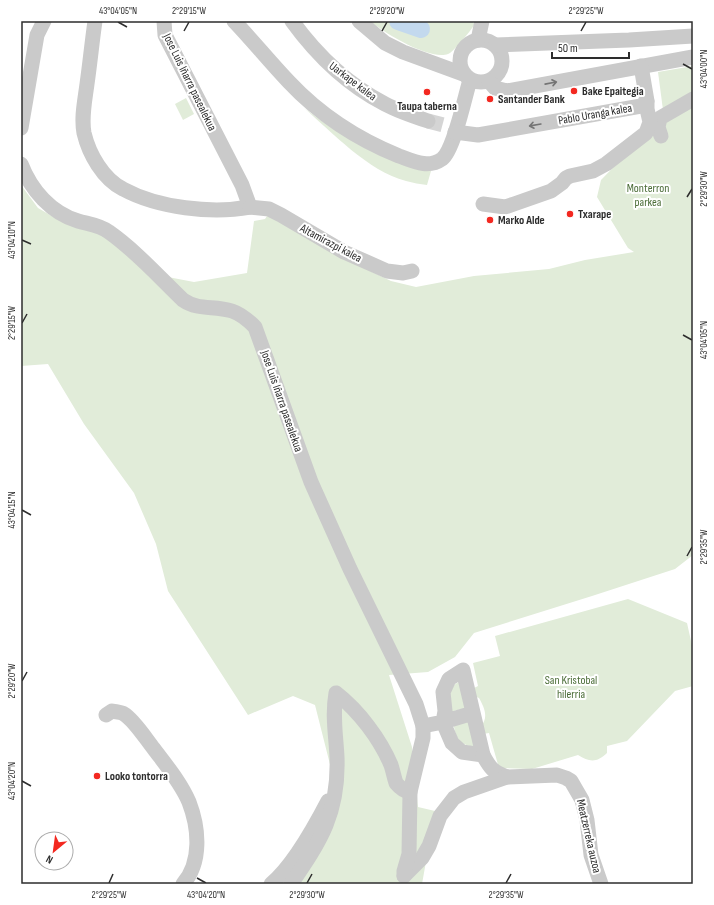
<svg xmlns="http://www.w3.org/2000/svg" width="714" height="905" viewBox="0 0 714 905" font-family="'Sofia Sans Condensed',sans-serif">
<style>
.green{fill:#e1ecd9}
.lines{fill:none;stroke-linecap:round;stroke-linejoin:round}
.river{stroke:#c3d9ee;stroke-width:18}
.minor-tunnel{stroke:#d5d5d5;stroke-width:15;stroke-dasharray:15 8;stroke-linecap:butt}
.minor{stroke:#cacaca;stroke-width:15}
.oneway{stroke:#747474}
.ticks{fill:none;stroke:#2d2d2d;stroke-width:1.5}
.poi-dot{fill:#f32820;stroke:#fff;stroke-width:1.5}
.labels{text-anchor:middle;stroke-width:4;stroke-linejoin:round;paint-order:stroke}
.street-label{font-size:12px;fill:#2d2d2d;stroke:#fff}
.poi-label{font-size:12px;font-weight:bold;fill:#2d2d2d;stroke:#fff;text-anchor:start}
.park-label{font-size:12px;fill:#4a6c37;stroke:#fff}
.neatline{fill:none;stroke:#2d2d2d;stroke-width:1.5}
.ticks-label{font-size:10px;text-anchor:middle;fill:#2d2d2d}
</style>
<rect width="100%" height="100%" fill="#fff"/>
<g class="green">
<path d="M370,21H471L475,24C471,30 454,52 448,54C431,61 384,33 370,21Z"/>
<path d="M693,66V95L663,110L658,72Z"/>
<path d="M186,98L194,114L183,120L175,104Z"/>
<path d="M693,103V555L675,569L592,596L474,633L455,657L428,672L389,675L412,747L418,807L435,811L422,884H284L340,804L315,705L293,696L248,715L168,591L156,544L134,493L84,424L48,364L21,366V185L38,208L57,219L100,231L147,273L194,282L247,273L254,221L265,219L267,216L274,217L366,269L391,281L416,287L474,276L549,269L585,260L634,252L628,248L597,197L601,180L665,114Z"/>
<path d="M304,108L323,122L431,171L427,185C420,184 413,183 406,181C368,171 333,133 304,108Z"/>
<path d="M628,599L687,623L693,650V686L675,691L627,741L607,746V753C597,763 589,762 578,755L532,769L499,768L489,733L483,734L481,726C489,717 484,707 479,698L474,696L472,689L478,686L473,663L500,656L495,636Z"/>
<path d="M460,681L466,708L450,712C449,698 445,690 460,681Z"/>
<path d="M470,719L475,747C457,744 457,739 453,723Z"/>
</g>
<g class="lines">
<path class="river" d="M398,21L421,29"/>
<path class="minor-tunnel" d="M428,121L443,125"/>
<g class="minor">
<path d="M95,21C92,42 90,63 87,84C85,100 81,117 84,133C89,154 103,179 123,189C158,208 212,214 250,207L242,185L165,35L164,21"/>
<path d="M234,21C253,41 270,62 289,82C320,115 357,139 399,156C413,161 428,169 442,159C454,150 465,96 470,80"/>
<path d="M292,21C316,54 348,85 385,104C398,111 413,116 428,121"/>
<path d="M359,21L385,43L403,52L463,74"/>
<circle cx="481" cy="61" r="21"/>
<path d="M478,40L482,21"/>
<path d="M495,45L629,40L693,36"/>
<path d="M489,81L495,88L507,91L693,57"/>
<path d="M21,128L37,35L44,21"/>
<path d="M455,132L478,135L641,106L647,101L641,66"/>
<path d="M661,136L658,127L660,118L693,99"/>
<path d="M21,164C31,190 51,213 78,221C88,224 100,225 109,232C136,251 159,277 183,300C199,311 214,305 232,311C241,314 248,320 255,327L311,482L350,569L416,704L423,726L443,722L452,743L462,752L483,755L463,670L449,679L443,692L445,711L443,722L473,713"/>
<path d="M483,204L505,207L514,204L551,191L562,183L566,178L570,176L593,171L606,164L646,133L650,122L647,109V101"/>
<path d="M250,207L269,209L281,215L344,252L387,271L403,273L412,271"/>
<path d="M106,715L112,711C116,712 121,712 124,714C134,720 146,739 154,749C166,765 181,783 189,802C199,828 202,862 183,884"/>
<path d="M483,755C490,768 493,772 507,777"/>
<path d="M404,876L422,858L429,846L440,816L454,798L464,792L507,777L557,775L566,778L571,781L582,800L587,820L591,855L601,884"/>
<path d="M404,876V871L409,854L410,792L423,738V726"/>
<path d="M271,884C293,866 315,826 328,801"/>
<path d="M291,884C321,840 339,813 337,757C336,736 332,715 336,693C359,711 380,739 391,765C393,771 394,777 396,783C400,788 404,791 410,792"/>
</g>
</g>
<defs><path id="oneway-shaft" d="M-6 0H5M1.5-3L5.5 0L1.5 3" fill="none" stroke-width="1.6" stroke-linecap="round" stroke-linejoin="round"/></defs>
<g class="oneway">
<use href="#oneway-shaft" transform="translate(551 83) rotate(-11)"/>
<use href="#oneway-shaft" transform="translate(535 125) rotate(170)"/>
</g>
<path class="ticks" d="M118,22L127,27M184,31L189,22M382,31L387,22M581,31L586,22M683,64L692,69M687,197L692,189M22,240L31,244M22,323L27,314M683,335L692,340M22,510L31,515M687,556L692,547M22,681L27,672M22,781L31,786M197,878L206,883M109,883L113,874M307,883L312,874M506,883L511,874"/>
<g class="poi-dot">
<circle cx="574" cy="91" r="4"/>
<circle cx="427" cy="92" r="4"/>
<circle cx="490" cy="99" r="4"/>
<circle cx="570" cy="214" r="4"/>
<circle cx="490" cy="220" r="4"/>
<circle cx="97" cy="776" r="4"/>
</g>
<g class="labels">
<g class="street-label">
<text transform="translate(353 81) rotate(37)" y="4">Uarkape kalea</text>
<text transform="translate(190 82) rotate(64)" y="4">Jose Luis Iñarra pasealekua</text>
<text transform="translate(595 114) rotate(-10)" y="4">Pablo Uranga kalea</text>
<text transform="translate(331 243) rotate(28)" y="4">Altamirazpi kalea</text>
<text transform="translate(282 401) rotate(71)" y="4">Jose Luis Iñarra pasealekua</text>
<text transform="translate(589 836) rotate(77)" y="4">Meatzerreka auzoa</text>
</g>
<g class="poi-label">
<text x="582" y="95">Bake Epaitegia</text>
<text x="498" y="103">Santander Bank</text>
<text x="427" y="110" text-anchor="middle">Taupa taberna</text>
<text x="578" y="218">Txarape</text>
<text x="498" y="224">Marko Alde</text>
<text x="105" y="780">Looko tontorra</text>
</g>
<g class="park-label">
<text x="648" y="192">Monterron<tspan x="648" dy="14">parkea</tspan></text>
<text x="571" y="684">San Kristobal<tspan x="571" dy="14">hilerria</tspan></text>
</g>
</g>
<rect width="714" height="905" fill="none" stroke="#ffffff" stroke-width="44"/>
<g transform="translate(54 851) rotate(209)"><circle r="19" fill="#ffffff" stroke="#ababab"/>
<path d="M0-3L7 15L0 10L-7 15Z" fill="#f32820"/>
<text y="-6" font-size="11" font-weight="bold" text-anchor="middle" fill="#2d2d2d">N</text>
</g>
<path d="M552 52v6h77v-6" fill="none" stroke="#2d2d2d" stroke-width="2"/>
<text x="558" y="52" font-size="12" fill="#2d2d2d" stroke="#ffffff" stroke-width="3" paint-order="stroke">50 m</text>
<rect x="22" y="22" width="670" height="861" class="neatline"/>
<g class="ticks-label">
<text x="118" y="14">43°04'05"N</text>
<text x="189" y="14">2°29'15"W</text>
<text x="387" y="14">2°29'20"W</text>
<text x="586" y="14">2°29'25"W</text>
<text transform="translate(703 69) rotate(-90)" y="4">43°04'00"N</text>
<text transform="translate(703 189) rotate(-90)" y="4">2°29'30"W</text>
<text transform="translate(11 240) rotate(-90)" y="4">43°04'10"N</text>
<text transform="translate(11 323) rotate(-90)" y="4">2°29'15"W</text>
<text transform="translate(703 340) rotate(-90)" y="4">43°04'05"N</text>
<text transform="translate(11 510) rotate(-90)" y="4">43°04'15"N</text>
<text transform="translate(703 547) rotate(-90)" y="4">2°29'35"W</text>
<text transform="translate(11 681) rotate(-90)" y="4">2°29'20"W</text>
<text transform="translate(11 781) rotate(-90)" y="4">43°04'20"N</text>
<text x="109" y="898">2°29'25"W</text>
<text x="206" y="898">43°04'20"N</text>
<text x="307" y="898">2°29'30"W</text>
<text x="506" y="898">2°29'35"W</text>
</g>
</svg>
